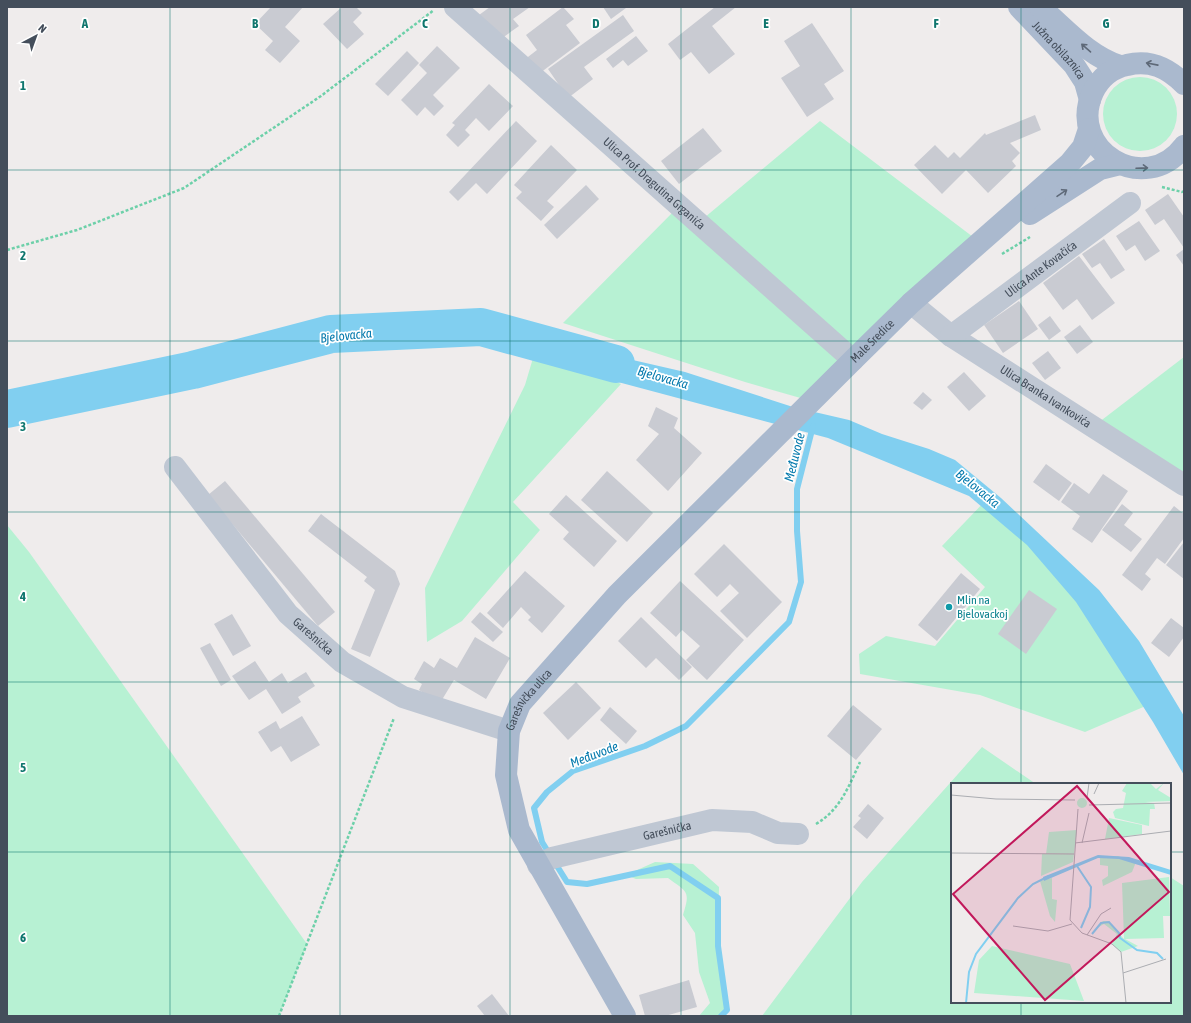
<svg xmlns="http://www.w3.org/2000/svg" width="1191" height="1023" viewBox="0 0 1191 1023" font-family="'Asap Condensed',sans-serif">
<style>
.green{fill:#b7f1d3}
.water{fill:#81cff0}
.lines{fill:none;stroke-linecap:round;stroke-linejoin:round}
.stream{stroke:#81cff0;stroke-width:6}
.river{stroke:#81cff0;stroke-width:38}
.building{fill:#c9cbd2}
.path{stroke:#6dd0a9;stroke-width:2.5;stroke-dasharray:3 2;stroke-linecap:butt}
.minor{stroke:#bfc7d3;stroke-width:22}
.major{stroke:#aab9ce;stroke-width:22}
.oneway{stroke:#5e6978}
.grid{fill:none;stroke:#0f766e;stroke-width:1;stroke-opacity:0.55}
.culture-dot{fill:#0f9aa8;stroke:#fff;stroke-width:1.5}
.labels{text-anchor:middle;stroke-width:3.5;stroke-linejoin:round;paint-order:stroke}
.street-label{font-size:12px;fill:#444e5b;stroke:#fff}
.culture-label{font-size:12px;fill:#0d838f;stroke:#fff;text-anchor:start}
.water-label{font-size:13px;font-style:italic;fill:#057aad;stroke:#fff}
.inset-river{fill:none;stroke:#81cff0;stroke-width:2}
.inset-road{fill:none;stroke:#abadb2;stroke-width:1}
.view{fill:#c2185b;fill-opacity:0.15;stroke:#c2185b;stroke-width:2}
.inset-edge{fill:none;stroke:#444e5b;stroke-width:2}
.grid-label{font-size:13px;text-anchor:middle;font-weight:bold;fill:#0f766e;stroke:#fff;stroke-width:3.5;stroke-linejoin:round;paint-order:stroke}
</style>
<rect width="100%" height="100%" fill="#efecec"/>
<g class="green">
<circle cx="1140" cy="114" r="37"/>
<path d="M820,121L981,243L811,401L745,382L563,323L679,206L698,223Z"/>
<path d="M536,348L578,365L621,384L513,502L540,530L462,621L427,642L425,588L525,385Z"/>
<path d="M1184,357V486L1094,426Z"/>
<path d="M989,497L1082,581L1155,702L1085,732L980,695L860,674L859,654L886,636L935,646L985,587L942,546Z"/>
<path d="M7,525L29,552L307,944L279,1016H7Z"/>
<path d="M982,747L1036,784H952V1002H1170V877L1184,886V1016H762L862,882Z"/>
<path d="M655,862L693,864L719,887L718,946L727,1010L725,1016H699L710,1003L699,972L695,933L683,915C691,891 687,892 668,878L636,879L626,875Z"/>
</g>
<path class="water" d="M572,335L624,358L685,372L793,407L849,420L882,434L929,449L955,460L1001,498L1099,590L1139,641L1184,716V775L1153,722L1076,602L1027,545L969,496L828,438L558,366Z"/>
<g class="lines">
<path class="stream" d="M721,1016L727,1010L718,946V898L670,866L587,884L567,882L542,842L534,808L547,792L573,771L645,746L686,726L789,622L801,582L797,531V489L813,426"/>
<path class="river" d="M7,409L193,370L331,334L481,327L616,364"/>
</g>
<g class="building">
<path d="M271,7H303L285,27L300,41L280,63L265,50L273,41L255,24Z"/>
<path d="M342,7H356L362,13L353,22L364,34L347,49L323,24Z"/>
<path d="M490,7H530L513,19L519,26L498,41L479,15Z"/>
<path d="M563,7L574,19L566,25L580,43L536,76L524,60L537,50L526,35Z"/>
<path d="M603,7H626V8L611,19Z"/>
<path d="M715,7H736L712,26L735,54L709,74L691,52L680,60L668,44Z"/>
<path d="M623,15L634,31L584,67L593,79L568,98L548,69Z"/>
<path d="M812,23L844,71L824,84L834,99L807,117L781,78L800,66L784,41Z"/>
<path d="M636,36L648,51L628,66L623,60L613,68L606,59Z"/>
<path d="M437,46L460,68L433,95L444,106L434,116L425,107L417,116L401,100L427,73L419,65Z"/>
<path d="M407,51L419,63L388,96L375,84Z"/>
<path d="M489,84L513,106L489,131L476,118L465,130L470,135L458,147L446,135L455,125L452,123Z"/>
<path d="M1035,115L1041,130L1010,143L1020,153L1012,161L1016,166L988,193L966,170L942,194L914,165L935,145L948,158L954,152L960,158L985,133L986,135Z"/>
<path d="M516,121L537,141L487,194L476,183L458,201L449,192Z"/>
<path d="M703,128L722,151L679,184L661,161Z"/>
<path d="M551,145L577,170L547,201L554,207L541,221L516,198L522,192L514,185Z"/>
<path d="M586,185L599,199L557,239L544,225Z"/>
<path d="M1168,194L1184,217V248L1164,219L1155,225L1145,210Z"/>
<path d="M1139,221L1160,251L1145,261L1135,245L1126,251L1116,236Z"/>
<path d="M1104,239L1125,270L1111,279L1100,263L1092,268L1082,254Z"/>
<path d="M1184,249V266L1176,255Z"/>
<path d="M1079,256L1115,303L1092,320L1077,299L1063,310L1043,283Z"/>
<path d="M1019,301L1038,329L1003,353L984,325Z"/>
<path d="M1050,316L1061,331L1049,340L1038,325Z"/>
<path d="M1080,325L1093,342L1077,354L1064,337Z"/>
<path d="M1048,351L1061,368L1045,380L1032,363Z"/>
<path d="M964,372L986,396L969,411L947,387Z"/>
<path d="M923,392L932,400L922,410L913,403Z"/>
<path d="M656,407L678,418L674,428L702,453L668,491L636,460L659,434L648,426Z"/>
<path d="M1046,464L1072,483L1059,501L1033,482Z"/>
<path d="M607,471L653,513L627,542L581,500Z"/>
<path d="M1103,474L1128,491L1092,543L1072,529L1080,516L1061,502L1074,483L1089,494Z"/>
<path d="M225,481L335,612L318,626L208,495Z"/>
<path d="M566,495L617,541L594,567L563,539L569,532L549,514Z"/>
<path d="M1122,504L1133,513L1124,525L1142,539L1131,552L1102,530Z"/>
<path d="M1174,506L1184,514V538L1165,564L1157,558L1145,574L1151,579L1142,591L1122,575Z"/>
<path d="M321,514L395,571L400,584L370,657L351,649L375,590L364,581L367,577L308,531Z"/>
<path d="M1184,542V579L1166,565Z"/>
<path d="M724,544L782,602L747,638L720,611L739,593L730,584L717,597L694,574Z"/>
<path d="M525,571L565,606L542,633L528,620L531,617L521,607L503,628L487,613Z"/>
<path d="M961,573L980,589L937,641L918,625Z"/>
<path d="M680,581L744,640L707,680L686,660L700,646L682,630L676,637L650,613Z"/>
<path d="M1029,590L1057,609L1026,654L998,634Z"/>
<path d="M480,612L503,632L493,642L471,622Z"/>
<path d="M232,614L251,646L233,656L214,624Z"/>
<path d="M641,617L692,667L679,680L656,658L646,668L618,641Z"/>
<path d="M1171,618L1184,628V637L1169,657L1151,643Z"/>
<path d="M475,637L510,658L486,699L454,680L440,703L419,690L422,684L414,679L424,661L434,668L440,658L457,668Z"/>
<path d="M210,643L231,680L221,686L200,648Z"/>
<path d="M255,661L269,682L282,673L288,683L306,672L315,686L298,697L301,702L282,714L266,689L249,700L232,676Z"/>
<path d="M576,682L601,708L568,740L543,713Z"/>
<path d="M853,705L882,729L856,760L827,736Z"/>
<path d="M610,707L637,731L626,744L600,720Z"/>
<path d="M302,716L320,745L291,762L281,746L271,752L258,732L276,721L280,729Z"/>
<path d="M868,804L884,818L867,839L853,827L861,818L858,816Z"/>
<path d="M689,980L697,1007L665,1016H645L639,995Z"/>
<path d="M492,994L509,1016H485L477,1006Z"/>
</g>
<g class="lines">
<g class="path">
<path d="M1162,187L1182,192L1184,191"/>
<path d="M7,250L77,230L184,188L321,96L434,10"/>
<path d="M1002,254L1030,237"/>
<path d="M816,824C840,810 849,786 860,762"/>
<path d="M279,1016L394,718"/>
</g>
<g class="minor">
<path id="s1" d="M455,7L853,360"/>
<path id="s2" d="M911,303L951,336L1184,485"/>
<path id="s3" d="M951,336L1130,203"/>
<path id="s4" d="M175,467L288,614L342,662L403,697L509,731"/>
<path id="s5" d="M538,865L552,858L712,820L752,822L778,833L798,834"/>
</g>
<g class="major">
<path id="s6" d="M1019,7L1074,65L1085,82L1090,100"/>
<path d="M1040,7C1065,28 1088,56 1120,66"/>
<path d="M1184,84C1168,68 1150,59 1127,65C1112,68 1100,78 1093,92C1066,150 1145,198 1184,146"/>
<path d="M1030,214L1100,169L1120,164"/>
<path id="s7" d="M625,1016L519,830L506,775L509,731L520,704L617,595L853,360L911,303L1070,163L1083,147L1089,129"/>
</g>
</g>
<defs><path id="oneway-shaft" d="M-6 0H5M1.5-3L5.5 0L1.5 3" fill="none" stroke-width="1.6" stroke-linecap="round" stroke-linejoin="round"/></defs>
<g class="oneway">
<use href="#oneway-shaft" transform="translate(1086 48) rotate(-139)"/>
<use href="#oneway-shaft" transform="translate(1152 64) rotate(-169)"/>
<use href="#oneway-shaft" transform="translate(1142 168) rotate(-2)"/>
<use href="#oneway-shaft" transform="translate(1062 193) rotate(-34)"/>
</g>
<path class="grid" d="M170,7V1016M340,7V1016M510,7V1016M681,7V1016M851,7V1016M1021,7V784M7,170H1184M7,341H1184M7,512H1184M7,682H1184M7,852H952M1170,852H1184M1021,1002V1016"/>
<circle class="culture-dot" cx="949" cy="607" r="4"/>
<g class="labels">
<g class="street-label">
<text dy="4" stroke="none"><textPath href="#s6" startOffset="59">Južna obilaznica</textPath></text>
<text dy="4" stroke="none"><textPath href="#s1" startOffset="266">Ulica Prof. Dragutina Grganića</textPath></text>
<text dy="4" stroke="none"><textPath href="#s3" startOffset="112">Ulica Ante Kovačića</textPath></text>
<text dy="4" stroke="none"><textPath href="#s7" startOffset="850">Male Sredice</textPath></text>
<text dy="4" stroke="none"><textPath href="#s2" startOffset="164">Ulica Branka Ivankovića</textPath></text>
<text dy="4" stroke="none"><textPath href="#s4" startOffset="219">Garešnička</textPath></text>
<text dy="4" stroke="none"><textPath href="#s7" startOffset="352">Garešnička ulica</textPath></text>
<text dy="4" stroke="none"><textPath href="#s5" startOffset="134">Garešnička</textPath></text>
</g>
<g class="culture-label">
<text x="957" y="604">Mlin na<tspan x="957" dy="14">Bjelovackoj</tspan></text>
</g>
<g class="water-label">
<text transform="translate(346 335) rotate(-6)" y="5">Bjelovacka</text>
<text transform="translate(663 377) rotate(16)" y="5">Bjelovacka</text>
<text transform="translate(794 457) rotate(-76)" y="5">Međuvode</text>
<text transform="translate(978 488) rotate(39)" y="5">Bjelovacka</text>
<text transform="translate(594 754) rotate(-21)" y="5">Međuvode</text>
</g>
</g>
<g transform="translate(951 783)">
<rect width="220" height="220" fill="#efecec"/>
<path d="M176,0H199L205,6L213,0L207,7L220,15V18L194,19L203,20L204,26H199L198,43L164,35L162,29L165,26L172,25L175,10L171,8ZM126 20a5 5 0 1 1 10 0a5 5 0 1 1-10 0ZM158,35L191,42V51L154,56ZM126,47L122,79L90,93L91,71H95L98,49ZM149,73H167L185,79L181,89L152,103L151,97L157,93V83L149,82ZM218,94L219,133H212L213,155L174,156L187,163L170,169L161,161L166,151L153,141L146,145L152,138H157L173,156L171,100ZM101,95V116L106,117L104,139L99,133L89,98ZM41,163L119,181L133,218L23,210L28,177Z" fill="#b7f1d3"/>
<path d="M147,72L178,74L220,87V92L168,76L147,75L93,98L92,94Z" fill="#81cff0"/>
<path class="inset-river" d="M126,83L140,104L139,124L130,145M141,151L150,140L158,139L168,150L169,155L186,167L206,170L212,176M15,220L18,189L25,171L67,115L82,101L98,93"/>
<path class="inset-road" d="M143,11L148,0M0,12L45,16L124,17M136,15L138,0M138,22L220,20M127,26L119,137L131,150L161,161L170,169L175,220M124,60L220,48M131,60L138,30M0,70L123,71M62,143L97,148L121,141M136,152L150,131L160,125M172,190L215,176"/>
<path class="view" d="M126,3L218,109L94,217L2,111Z"/>
<rect width="220" height="220" class="inset-edge"/>
</g>
<g class="grid-label">
<text x="85" y="28">A</text>
<text x="255" y="28">B</text>
<text x="425" y="28">C</text>
<text x="596" y="28">D</text>
<text x="766" y="28">E</text>
<text x="936" y="28">F</text>
<text x="1106" y="28">G</text>
<text x="23" y="90">1</text>
<text x="23" y="260">2</text>
<text x="23" y="431">3</text>
<text x="23" y="601">4</text>
<text x="23" y="772">5</text>
<text x="23" y="942">6</text>
</g>
<rect width="1191" height="1023" fill="none" stroke="#444e5b" stroke-width="16"/>
<g transform="translate(36 36) rotate(41)" stroke="#ffffff" stroke-width="3" paint-order="stroke">
<path d="M0-3L7 15L0 10L-7 15Z" fill="#444e5b"/>
<text y="-6" font-size="11" font-weight="bold" text-anchor="middle" fill="#444e5b">N</text>
</g>
</svg>
